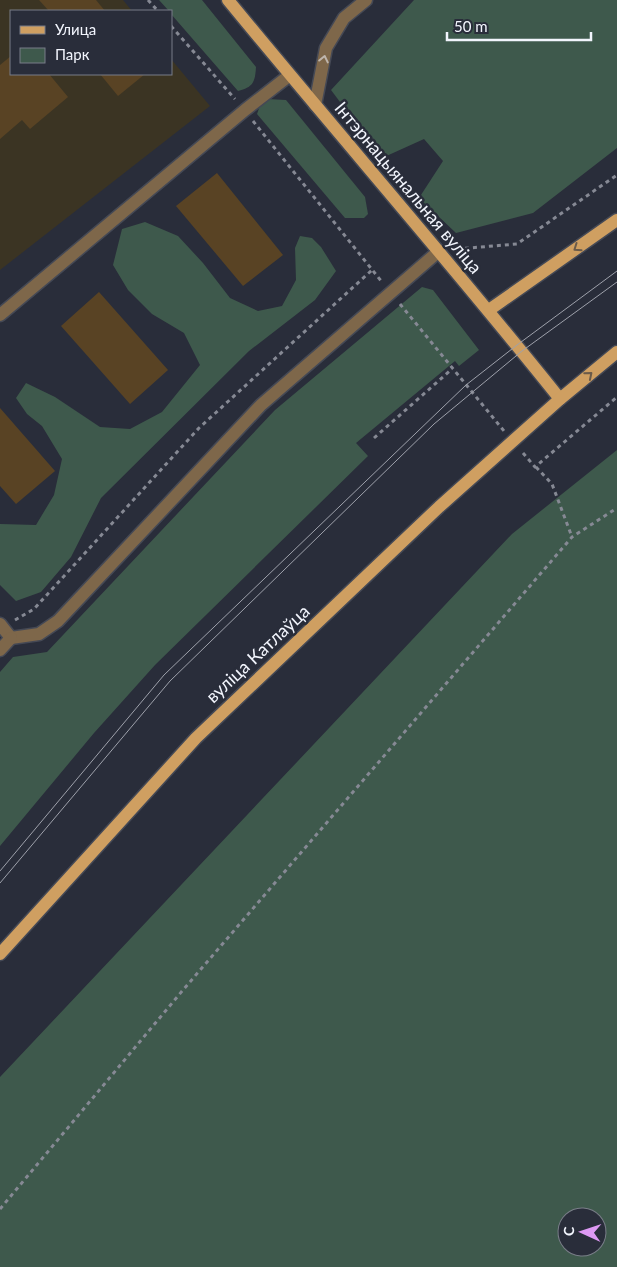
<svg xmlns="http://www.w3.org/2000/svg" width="617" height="1267" viewBox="0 0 617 1267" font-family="Lato,sans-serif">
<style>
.education{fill:#3b3423}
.green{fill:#3e594c;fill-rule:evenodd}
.building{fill:#594324}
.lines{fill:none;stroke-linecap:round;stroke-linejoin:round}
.minor-casing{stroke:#454955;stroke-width:15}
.major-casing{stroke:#454955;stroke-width:15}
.path{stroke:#868994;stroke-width:3;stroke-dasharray:4 4;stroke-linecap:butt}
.minor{stroke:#7e674a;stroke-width:12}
.major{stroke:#cf9f61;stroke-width:12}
.tram{stroke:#9ea1ab;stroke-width:1}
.oneway{stroke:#beb5ac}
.oneway2{stroke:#6b5b4a}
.labels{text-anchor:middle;stroke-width:5;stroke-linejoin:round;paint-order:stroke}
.street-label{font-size:18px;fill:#f2f5fd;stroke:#292d3a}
</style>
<rect width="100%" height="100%" fill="#292d3a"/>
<path class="education" d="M0,0H123L132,11H11V74H171V59L210,106L0,270Z"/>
<g class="green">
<path d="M159,0H202L256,67C255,83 253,87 238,91L171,14V11H169Z"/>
<path d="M414,0H617V148L533,213L456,233L419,198L443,161L424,139L382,158L331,90Z"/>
<path d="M267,99L286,100L365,197L368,214L364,218H345L257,114L261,103Z"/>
<path d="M145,222L178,236L203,263L230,298L258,311L282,306L296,280L295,248L300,236L312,238L321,247L336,271L315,300L249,351L101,498L71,557L41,592L16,601L0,585V524L36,525L54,495L62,459L42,426L27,414L16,398L26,383L55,397L100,427L130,429L162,412L200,365L184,333L152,314L128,290L113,265L122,229Z"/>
<path d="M422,287L433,290L479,350L459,366L455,361L356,443L368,456L155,665L94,733L0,846V672L13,657L47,652L275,410Z"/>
<path d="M617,450V1267H0V1077L512,534ZM567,1217H597V1247H567Z"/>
</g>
<g class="building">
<path d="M39,0H96L105,11H49Z"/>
<path d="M11,56V74H49L68,97L30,129L22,120L0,139V65Z"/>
<path d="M100,74H145L118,96Z"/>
<path d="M217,173L283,255L243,286L176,206Z"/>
<path d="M99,292L168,370L130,404L61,326Z"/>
<path d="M0,408L55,471L16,504L0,486Z"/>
</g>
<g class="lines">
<defs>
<g id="minor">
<path d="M315,105L326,48L344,18L366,0"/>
<path d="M0,315L245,110L290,75"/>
<path d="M0,624L11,638L39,634L58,621L261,405L439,251"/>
<path d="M0,650L11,638"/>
</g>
<g id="major">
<path d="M228,0C338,134 452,264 560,399"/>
<path d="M489,310L617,220"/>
<path d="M0,954L196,738L439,507L560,399L617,352"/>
</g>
</defs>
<use href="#minor" class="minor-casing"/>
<use href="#major" class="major-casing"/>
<g class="path">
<path d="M148,0L158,11"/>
<path d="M171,26L235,99"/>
<path d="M253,121L382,282"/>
<path d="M457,249L517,244L617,175"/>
<path d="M400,304L504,431"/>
<path d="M374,438L452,369"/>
<path d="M523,453L535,467L617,397"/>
<path d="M536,467L552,484L572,537"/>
<path d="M15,620L34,609L199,428L372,270"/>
<path d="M0,1209L183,990L572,537L617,508"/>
</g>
<use href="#minor" class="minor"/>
<use href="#major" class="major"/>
<g class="tram">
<path d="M0,871L164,675L466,385L517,345L617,271"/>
<path d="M0,883L170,681L434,424L522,351L617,282"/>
</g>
</g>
<defs><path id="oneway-chevron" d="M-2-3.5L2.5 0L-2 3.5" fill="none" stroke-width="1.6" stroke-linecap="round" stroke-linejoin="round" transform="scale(1.25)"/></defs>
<use class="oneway" href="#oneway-chevron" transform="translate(324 59) rotate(-78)"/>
<g class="oneway2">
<use href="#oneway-chevron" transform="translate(577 248) rotate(145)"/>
<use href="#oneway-chevron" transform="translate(589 375) rotate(-40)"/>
</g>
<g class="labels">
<g class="street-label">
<text transform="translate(408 188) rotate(50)" y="6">Інтэрнацыянальная вуліца</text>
<text transform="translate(258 654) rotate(-43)" y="6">вуліца Катлаўца</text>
</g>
</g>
<rect x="10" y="10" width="162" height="65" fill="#292d3a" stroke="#797d88"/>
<rect x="20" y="26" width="25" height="8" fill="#cf9f61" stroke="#797d88"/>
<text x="55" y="35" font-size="15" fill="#f2f5fd">Улица</text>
<rect x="20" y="48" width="25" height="15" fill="#3e594c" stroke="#797d88"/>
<text x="55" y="60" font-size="15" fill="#f2f5fd">Парк</text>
<g transform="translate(582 1232) rotate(273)"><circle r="24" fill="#292d3a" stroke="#797d88"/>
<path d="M0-4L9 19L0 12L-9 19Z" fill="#dd99f3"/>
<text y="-8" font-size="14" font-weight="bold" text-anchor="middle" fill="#f2f5fd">С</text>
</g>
<path d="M447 32v8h144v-8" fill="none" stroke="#f2f5fd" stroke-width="2.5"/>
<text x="454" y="32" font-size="15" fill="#f2f5fd" stroke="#292d3a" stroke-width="4" paint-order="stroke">50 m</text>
</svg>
